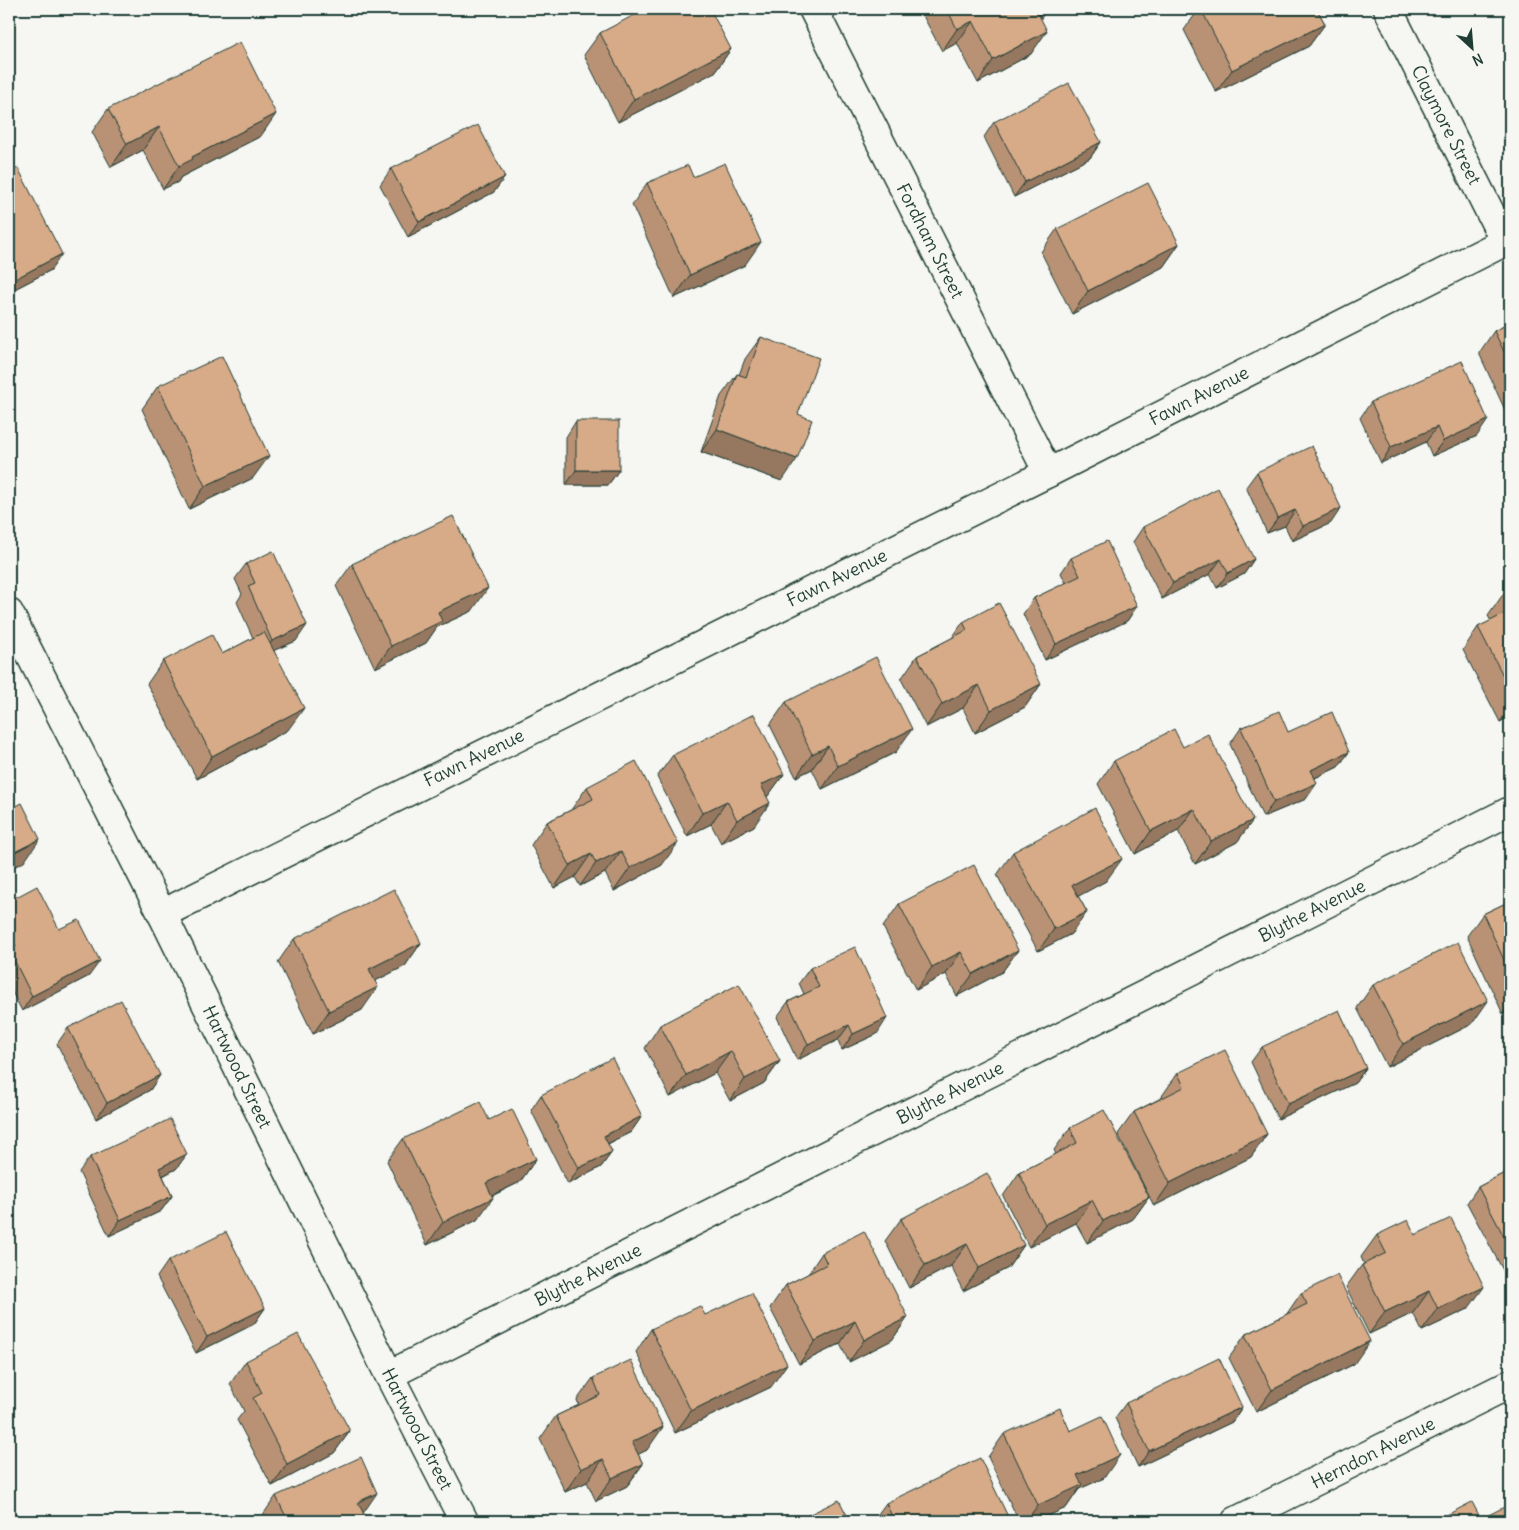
<svg xmlns="http://www.w3.org/2000/svg" width="1519" height="1530" viewBox="0 0 1519 1530" font-family="Delius,sans-serif">
<style>
.lines{fill:none;stroke-linecap:round;stroke-linejoin:round}
.street-casing{stroke:#1f3d34;stroke-width:31}
.street{stroke:#f6f6f2;stroke-width:28}
.wall{fill:#b99275;stroke:#1f3d34}
.shaded-wall{fill:#96775f;stroke:#1f3d34}
.building{fill:#d7aa88;stroke:#1f3d34}
.labels{text-anchor:middle;stroke-width:5;stroke-linejoin:round;paint-order:stroke}
.street-label{font-size:18px;fill:#1f3d34;stroke:#f6f6f2}
</style>
<rect width="100%" height="100%" fill="#f6f6f2"/>
<filter id="ink" filterUnits="userSpaceOnUse"><feTurbulence type="fractalNoise" baseFrequency=".02" numOctaves="2"/><feDisplacementMap in="SourceGraphic" scale="10" xChannelSelector="R" yChannelSelector="G"/><feConvolveMatrix kernelMatrix="1 2 1 2 8 2 1 2 1" color-interpolation-filters="sRGB"/></filter>
<g filter="url(#ink)">
<g class="lines">
<defs>
<g id="street">
<path d="M813,9L1048,473"/>
<path d="M1388,9L1505,242"/>
<path d="M9,613L162,914L389,1375L464,1521"/>
<path d="M162,914L1048,473L1510,239"/>
<path d="M389,1375L1510,811"/>
<path d="M1236,1521L1510,1384"/>
</g>
</defs>
<use href="#street" class="street-casing"/>
<use href="#street" class="street"/>
</g>
<g class="wall">
<path d="M926,9H1047L1040,19L1031,54L978,83L957,43L942,51L922,14Z"/>
<path d="M1199,9H1317L1325,24L1309,46L1216,92L1184,30Z"/>
<path d="M641,14L731,49L715,72L618,122L584,55L600,33Z"/>
<path d="M108,109L261,136L181,177L178,182L163,189L143,150L111,167L92,132Z"/>
<path d="M994,122L1101,142L1090,158L1014,197L984,137Z"/>
<path d="M391,169L505,177L494,192L408,237L380,185Z"/>
<path d="M9,172L51,270L9,292Z"/>
<path d="M693,177L745,265L674,298L632,205L647,183Z"/>
<path d="M1057,229L1179,244L1163,267L1072,314L1041,252Z"/>
<path d="M1510,323V421L1479,353L1494,331Z"/>
<path d="M761,337L798,414L782,481L701,452L721,396L737,374L739,375L745,359Z"/>
<path d="M158,386L253,478L189,509L142,409Z"/>
<path d="M1371,402L1477,436L1432,456L1426,442L1381,463L1360,418Z"/>
<path d="M576,421L619,470L608,485H566V437Z"/>
<path d="M1257,472L1331,523L1292,541L1285,526L1267,533L1246,487Z"/>
<path d="M1143,527L1254,559L1244,574L1217,588L1210,574L1162,599L1133,542Z"/>
<path d="M1071,558L1137,606L1127,621L1045,660L1023,614L1034,598L1066,583L1061,573Z"/>
<path d="M246,564L296,641L274,650L288,730L197,779L147,684L163,661L222,654L253,638L237,602L242,594L235,579Z"/>
<path d="M352,564L472,611L437,627L426,643L375,668L336,586Z"/>
<path d="M1510,590V716L1500,722L1463,650L1478,627L1491,621L1488,616L1504,593Z"/>
<path d="M963,622L1041,684L1025,707L975,733L963,708L926,727L901,679L917,656L952,638Z"/>
<path d="M786,702L896,752L822,789L812,769L796,777L770,725Z"/>
<path d="M1241,728L1288,732L1349,752L1338,767L1315,778L1306,799L1263,817L1230,744Z"/>
<path d="M673,755L784,774L767,797L754,826L721,843L711,824L687,836L657,777Z"/>
<path d="M1114,761L1253,820L1237,842L1195,864L1178,831L1135,854L1098,784Z"/>
<path d="M587,787L662,865L614,891L605,873L580,886L575,877L554,888L531,845L547,822L571,810Z"/>
<path d="M1013,852L1106,881L1078,896L1087,912L1071,934L1038,951L997,875Z"/>
<path d="M9,901L59,929L89,976L22,1011L9,986Z"/>
<path d="M1510,901V1011L1503,1014L1467,936L1483,914Z"/>
<path d="M899,904L1018,950L1002,972L957,996L946,974L916,990L883,927Z"/>
<path d="M294,939L421,943L405,966L375,981L362,1010L313,1034L278,962Z"/>
<path d="M810,968L877,1034L842,1050L838,1040L797,1060L777,1017L788,1002L804,994L799,983Z"/>
<path d="M1373,985L1472,1024L1387,1067L1357,1008Z"/>
<path d="M660,1025L780,1061L764,1083L730,1101L715,1073L670,1097L645,1048Z"/>
<path d="M68,1028L160,1075L150,1090L96,1119L57,1044Z"/>
<path d="M1262,1047L1366,1068L1355,1083L1278,1119L1251,1062Z"/>
<path d="M1178,1073L1267,1134L1251,1157L1154,1206L1118,1134L1134,1112L1163,1097L1162,1096Z"/>
<path d="M541,1095L642,1116L631,1132L608,1144L612,1152L601,1167L568,1184L531,1110Z"/>
<path d="M489,1120L536,1159L520,1182L492,1196L477,1220L427,1245L387,1161L403,1139Z"/>
<path d="M1070,1128L1149,1197L1133,1219L1087,1243L1076,1223L1029,1247L1003,1196L1019,1173L1056,1154L1054,1150Z"/>
<path d="M187,1154L176,1169L163,1176L172,1196L161,1211L109,1236L79,1172L90,1157Z"/>
<path d="M1510,1170V1269L1504,1272L1467,1203L1478,1187Z"/>
<path d="M901,1219L1024,1245L1008,1268L963,1291L951,1266L909,1288L885,1241Z"/>
<path d="M1377,1235H1415L1468,1309L1422,1331L1413,1313L1369,1334L1346,1287L1362,1265L1364,1264L1361,1257Z"/>
<path d="M822,1253L908,1317L892,1340L849,1362L840,1344L799,1364L770,1308L786,1285L808,1274Z"/>
<path d="M168,1261L265,1308L254,1324L196,1353L157,1277Z"/>
<path d="M1301,1293L1354,1364L1256,1412L1229,1358L1245,1335L1286,1315Z"/>
<path d="M705,1315L771,1387L675,1433L636,1352L651,1329Z"/>
<path d="M246,1361L350,1431L334,1453L272,1486L237,1420L244,1411L230,1384Z"/>
<path d="M593,1378L647,1450L638,1454L643,1464L627,1486L596,1501L587,1482L565,1492L540,1439L556,1416L579,1405L577,1400Z"/>
<path d="M1126,1403L1242,1407L1232,1422L1138,1467L1115,1418Z"/>
<path d="M1070,1431L1104,1478L1079,1489L1066,1508L1036,1521H1019L988,1457L1004,1434Z"/>
<path d="M276,1496L363,1513L367,1521H261L260,1519Z"/>
<path d="M886,1503L1010,1521H873Z"/>
<path d="M1443,1517L1481,1519L1510,1521H1440Z"/>
</g>
<g class="shaded-wall">
<path d="M1036,9H1047L1038,23Z"/>
<path d="M973,21L957,43L942,51L957,29Z"/>
<path d="M1325,24L1309,46L1216,92L1232,70Z"/>
<path d="M1047,31L1031,54L978,83L993,60Z"/>
<path d="M731,49L715,72L618,122L634,99Z"/>
<path d="M276,114L261,136L181,177L178,182L163,189L179,166L192,157Z"/>
<path d="M159,127L143,150L111,167L127,144Z"/>
<path d="M1101,142L1090,158L1014,197L1025,182Z"/>
<path d="M505,177L494,192L408,237L419,222Z"/>
<path d="M761,242L745,265L674,298L690,275Z"/>
<path d="M1179,244L1163,267L1072,314L1088,291Z"/>
<path d="M62,254L51,270L9,292V285L13,280Z"/>
<path d="M1488,420L1477,436L1432,456L1443,441Z"/>
<path d="M1437,427L1426,442L1381,463L1391,447Z"/>
<path d="M717,429L797,459L782,481L701,452Z"/>
<path d="M269,456L253,478L189,509L205,486Z"/>
<path d="M576,470H619L608,485H566Z"/>
<path d="M1341,508L1331,523L1292,541L1303,526Z"/>
<path d="M1295,510L1285,526L1267,533L1278,518Z"/>
<path d="M1221,559L1210,574L1162,599L1173,583Z"/>
<path d="M1254,559L1244,574L1217,588L1228,573Z"/>
<path d="M488,588L472,611L437,627L426,643L375,668L391,646L438,612Z"/>
<path d="M1137,606L1127,621L1045,660L1056,644Z"/>
<path d="M307,625L296,641L261,656L272,641Z"/>
<path d="M1041,684L1025,707L975,733L991,710Z"/>
<path d="M979,685L963,708L926,727L942,704Z"/>
<path d="M1510,707V716L1500,722Z"/>
<path d="M304,708L288,730L197,779L212,756Z"/>
<path d="M912,729L896,752L822,789L838,766Z"/>
<path d="M828,746L812,769L796,777L812,754Z"/>
<path d="M1349,752L1338,767L1300,785L1311,770Z"/>
<path d="M784,774L768,796L745,807L761,785Z"/>
<path d="M1317,783L1306,799L1263,817L1274,802Z"/>
<path d="M727,801L711,824L687,836L702,813Z"/>
<path d="M770,803L754,826L721,843L737,820Z"/>
<path d="M1194,809L1178,831L1135,854L1151,831Z"/>
<path d="M1253,820L1237,842L1195,864L1211,841Z"/>
<path d="M40,839L24,862L9,869V855Z"/>
<path d="M678,843L662,865L614,891L630,868Z"/>
<path d="M621,851L605,873L580,886L596,863Z"/>
<path d="M591,854L575,877L554,888L570,865Z"/>
<path d="M1122,859L1106,881L1057,908L1072,885Z"/>
<path d="M1087,912L1071,934L1038,951L1054,929Z"/>
<path d="M421,943L405,966L353,992L369,969Z"/>
<path d="M1018,950L1002,972L957,996L973,974Z"/>
<path d="M961,952L946,974L916,990L932,967Z"/>
<path d="M100,961L89,976L22,1011L32,996Z"/>
<path d="M378,987L362,1010L313,1034L329,1011Z"/>
<path d="M1488,1001L1472,1024L1387,1067L1403,1044Z"/>
<path d="M1510,1004V1011L1503,1014Z"/>
<path d="M887,1018L877,1034L842,1050L853,1034Z"/>
<path d="M849,1025L838,1040L797,1060L808,1044Z"/>
<path d="M731,1051L715,1073L670,1097L686,1075Z"/>
<path d="M780,1061L764,1083L730,1101L745,1079Z"/>
<path d="M1366,1068L1355,1083L1278,1119L1288,1104Z"/>
<path d="M160,1075L150,1090L96,1119L107,1103Z"/>
<path d="M642,1116L631,1132L593,1151L604,1136Z"/>
<path d="M1267,1134L1251,1157L1154,1206L1170,1183Z"/>
<path d="M612,1152L601,1167L568,1184L579,1168Z"/>
<path d="M187,1154L176,1169L148,1183L159,1168Z"/>
<path d="M536,1159L520,1182L470,1206L486,1183Z"/>
<path d="M172,1196L161,1211L109,1236L120,1220Z"/>
<path d="M1149,1197L1133,1219L1087,1243L1103,1221Z"/>
<path d="M493,1198L477,1220L427,1245L443,1222Z"/>
<path d="M1092,1200L1076,1223L1029,1247L1045,1224Z"/>
<path d="M967,1244L951,1266L909,1288L925,1265Z"/>
<path d="M1024,1245L1008,1268L963,1291L979,1268Z"/>
<path d="M1510,1264V1269L1504,1272Z"/>
<path d="M1484,1287L1468,1309L1422,1331L1438,1309Z"/>
<path d="M1429,1291L1413,1313L1369,1334L1385,1312Z"/>
<path d="M265,1308L254,1324L196,1353L207,1337Z"/>
<path d="M908,1317L892,1340L849,1362L864,1340Z"/>
<path d="M855,1321L840,1344L799,1364L815,1341Z"/>
<path d="M1370,1341L1354,1364L1256,1412L1272,1390Z"/>
<path d="M787,1364L771,1387L675,1433L691,1411Z"/>
<path d="M1242,1407L1232,1422L1138,1467L1149,1451Z"/>
<path d="M663,1427L647,1450L617,1465L632,1442Z"/>
<path d="M350,1431L334,1453L272,1486L287,1464Z"/>
<path d="M1120,1455L1104,1478L1079,1489L1066,1508L1036,1521H1026L1038,1505L1077,1475Z"/>
<path d="M603,1459L587,1482L565,1492L581,1469Z"/>
<path d="M643,1464L627,1486L596,1501L612,1478Z"/>
<path d="M377,1493L362,1515L358,1502Z"/>
</g>
<g class="building">
<path d="M651,9H710L731,49L634,99L600,33L640,12L641,14Z"/>
<path d="M947,9H1037H1036L1047,31L993,60L973,21L957,29Z"/>
<path d="M1201,9H1317L1325,24L1232,70Z"/>
<path d="M240,42L276,114L192,157L193,159L179,166L159,127L127,144L108,109Z"/>
<path d="M1069,83L1101,142L1025,182L994,122Z"/>
<path d="M478,125L505,177L419,222L391,169Z"/>
<path d="M725,163L761,242L690,275L647,183L688,165L693,177Z"/>
<path d="M18,168L62,254L13,280L9,272V172Z"/>
<path d="M1148,183L1179,244L1088,291L1057,229Z"/>
<path d="M1510,323V364L1494,331Z"/>
<path d="M761,337L819,358L798,414L812,420L797,459L717,429L737,374L746,377Z"/>
<path d="M222,356L269,456L205,486L158,386Z"/>
<path d="M1462,361L1488,420L1443,441L1437,427L1391,447L1371,402Z"/>
<rect x="576" y="421" width="43" height="49"/>
<path d="M1312,446L1341,508L1303,526L1295,510L1278,518L1257,472Z"/>
<path d="M1218,488L1254,559L1228,573L1221,559L1173,583L1143,527Z"/>
<path d="M453,516L488,588L438,612L442,621L391,646L352,564Z"/>
<path d="M1107,541L1137,606L1056,644L1034,598L1080,576L1071,558Z"/>
<path d="M273,551L307,625L272,641L248,586L255,583L246,564Z"/>
<path d="M1510,590V605L1504,593Z"/>
<path d="M999,603L1041,684L991,710L979,685L942,704L917,656L967,630L963,622Z"/>
<path d="M1510,611V689L1478,627Z"/>
<path d="M264,632L304,708L212,756L163,661L212,635L222,654Z"/>
<path d="M876,657L912,729L838,766L828,746L812,754L786,702Z"/>
<path d="M1279,711L1288,732L1332,712L1349,752L1311,770L1317,783L1274,802L1241,728Z"/>
<path d="M754,714L784,774L761,785L770,803L737,820L727,801L702,813L673,755Z"/>
<path d="M1174,729L1183,747L1208,734L1253,820L1211,841L1194,809L1151,831L1114,761Z"/>
<path d="M636,761L678,843L630,868L621,851L596,863L591,854L570,865L547,822L593,799L587,787Z"/>
<path d="M22,803L40,839L9,855V810Z"/>
<path d="M1095,808L1122,859L1072,885L1087,912L1054,929L1013,852Z"/>
<path d="M974,865L1018,950L973,974L961,952L932,967L899,904Z"/>
<path d="M37,886L59,929L79,920L100,961L32,996L9,950V949L16,946L9,933V901Z"/>
<path d="M394,889L421,943L369,969L378,987L329,1011L294,939Z"/>
<path d="M1510,901V973L1483,914Z"/>
<path d="M1458,942L1488,1001L1403,1044L1373,985Z"/>
<path d="M855,947L887,1018L853,1034L849,1025L808,1044L788,1002L819,987L810,968Z"/>
<path d="M739,984L780,1061L745,1079L731,1051L686,1075L660,1025Z"/>
<path d="M121,1000L160,1075L107,1103L68,1028Z"/>
<path d="M1339,1010L1366,1068L1288,1104L1262,1047Z"/>
<path d="M1225,1050L1267,1134L1170,1183L1134,1112L1184,1087L1178,1073Z"/>
<path d="M612,1058L642,1116L604,1136L612,1152L579,1168L541,1095Z"/>
<path d="M480,1102L489,1120L512,1109L536,1159L486,1183L493,1198L443,1222L403,1139Z"/>
<path d="M1104,1110L1149,1197L1103,1221L1092,1200L1045,1224L1019,1173L1077,1143L1070,1128Z"/>
<path d="M170,1119L187,1154L159,1168L172,1196L120,1220L90,1157Z"/>
<path d="M1510,1170V1248L1478,1187Z"/>
<path d="M987,1173L1024,1245L979,1268L967,1244L925,1265L901,1219Z"/>
<path d="M1451,1218L1484,1287L1438,1309L1429,1291L1385,1312L1362,1265L1386,1253L1377,1235L1408,1220L1415,1235Z"/>
<path d="M864,1231L908,1317L864,1340L855,1321L815,1341L786,1285L827,1264L822,1253Z"/>
<path d="M226,1232L265,1308L207,1337L168,1261Z"/>
<path d="M1337,1275L1370,1341L1272,1390L1245,1335L1307,1304L1301,1293Z"/>
<path d="M752,1293L787,1364L691,1411L651,1329L700,1306L705,1315Z"/>
<path d="M298,1334L350,1431L287,1464L253,1398L262,1393L246,1361Z"/>
<path d="M1219,1358L1242,1407L1149,1451L1126,1403Z"/>
<path d="M631,1360L663,1427L632,1442L643,1464L612,1478L603,1459L581,1469L556,1416L600,1395L593,1378Z"/>
<path d="M1060,1408L1070,1431L1102,1416L1120,1455L1077,1475L1082,1485L1038,1505L1004,1434Z"/>
<path d="M361,1457L377,1493L358,1502L367,1521H288L276,1496Z"/>
<path d="M980,1458L1010,1521H894L886,1503Z"/>
<path d="M839,1500L850,1521H796Z"/>
<path d="M1472,1502L1481,1519L1510,1504V1521H1446L1443,1517Z"/>
<path d="M72,1516L74,1521H61Z"/>
</g>
</g>
<g class="labels">
<g class="street-label">
<text transform="translate(1446 125) rotate(63)" y="6">Claymore Street</text>
<text transform="translate(930 241) rotate(63)" y="6">Fordham Street</text>
<text transform="translate(1199 396) rotate(-27)" y="6">Fawn Avenue</text>
<text transform="translate(837 578) rotate(-26)" y="6">Fawn Avenue</text>
<text transform="translate(474 758) rotate(-26)" y="6">Fawn Avenue</text>
<text transform="translate(1312 911) rotate(-27)" y="6">Blythe Avenue</text>
<text transform="translate(237 1067) rotate(64)" y="6">Hartwood Street</text>
<text transform="translate(950 1093) rotate(-27)" y="6">Blythe Avenue</text>
<text transform="translate(588 1275) rotate(-27)" y="6">Blythe Avenue</text>
<text transform="translate(417 1429) rotate(63)" y="6">Hartwood Street</text>
<text transform="translate(1373 1453) rotate(-27)" y="6">Herndon Avenue</text>
</g>
</g>
<rect width="1519" height="1530" fill="none" stroke="#f6f6f2" stroke-width="30"/>
<rect x="15" y="15" width="1489" height="1500" fill="none" stroke="#1f3d34" stroke-width="2" filter="url(#ink)"/>
<g transform="translate(1472 48) rotate(154)" stroke="#f6f6f2" stroke-width="4" paint-order="stroke">
<path d="M0-4L9 19L0 12L-9 19Z" fill="#1f3d34"/>
<text y="-8" font-size="14" font-weight="bold" text-anchor="middle" fill="#1f3d34">N</text>
</g>
</svg>
